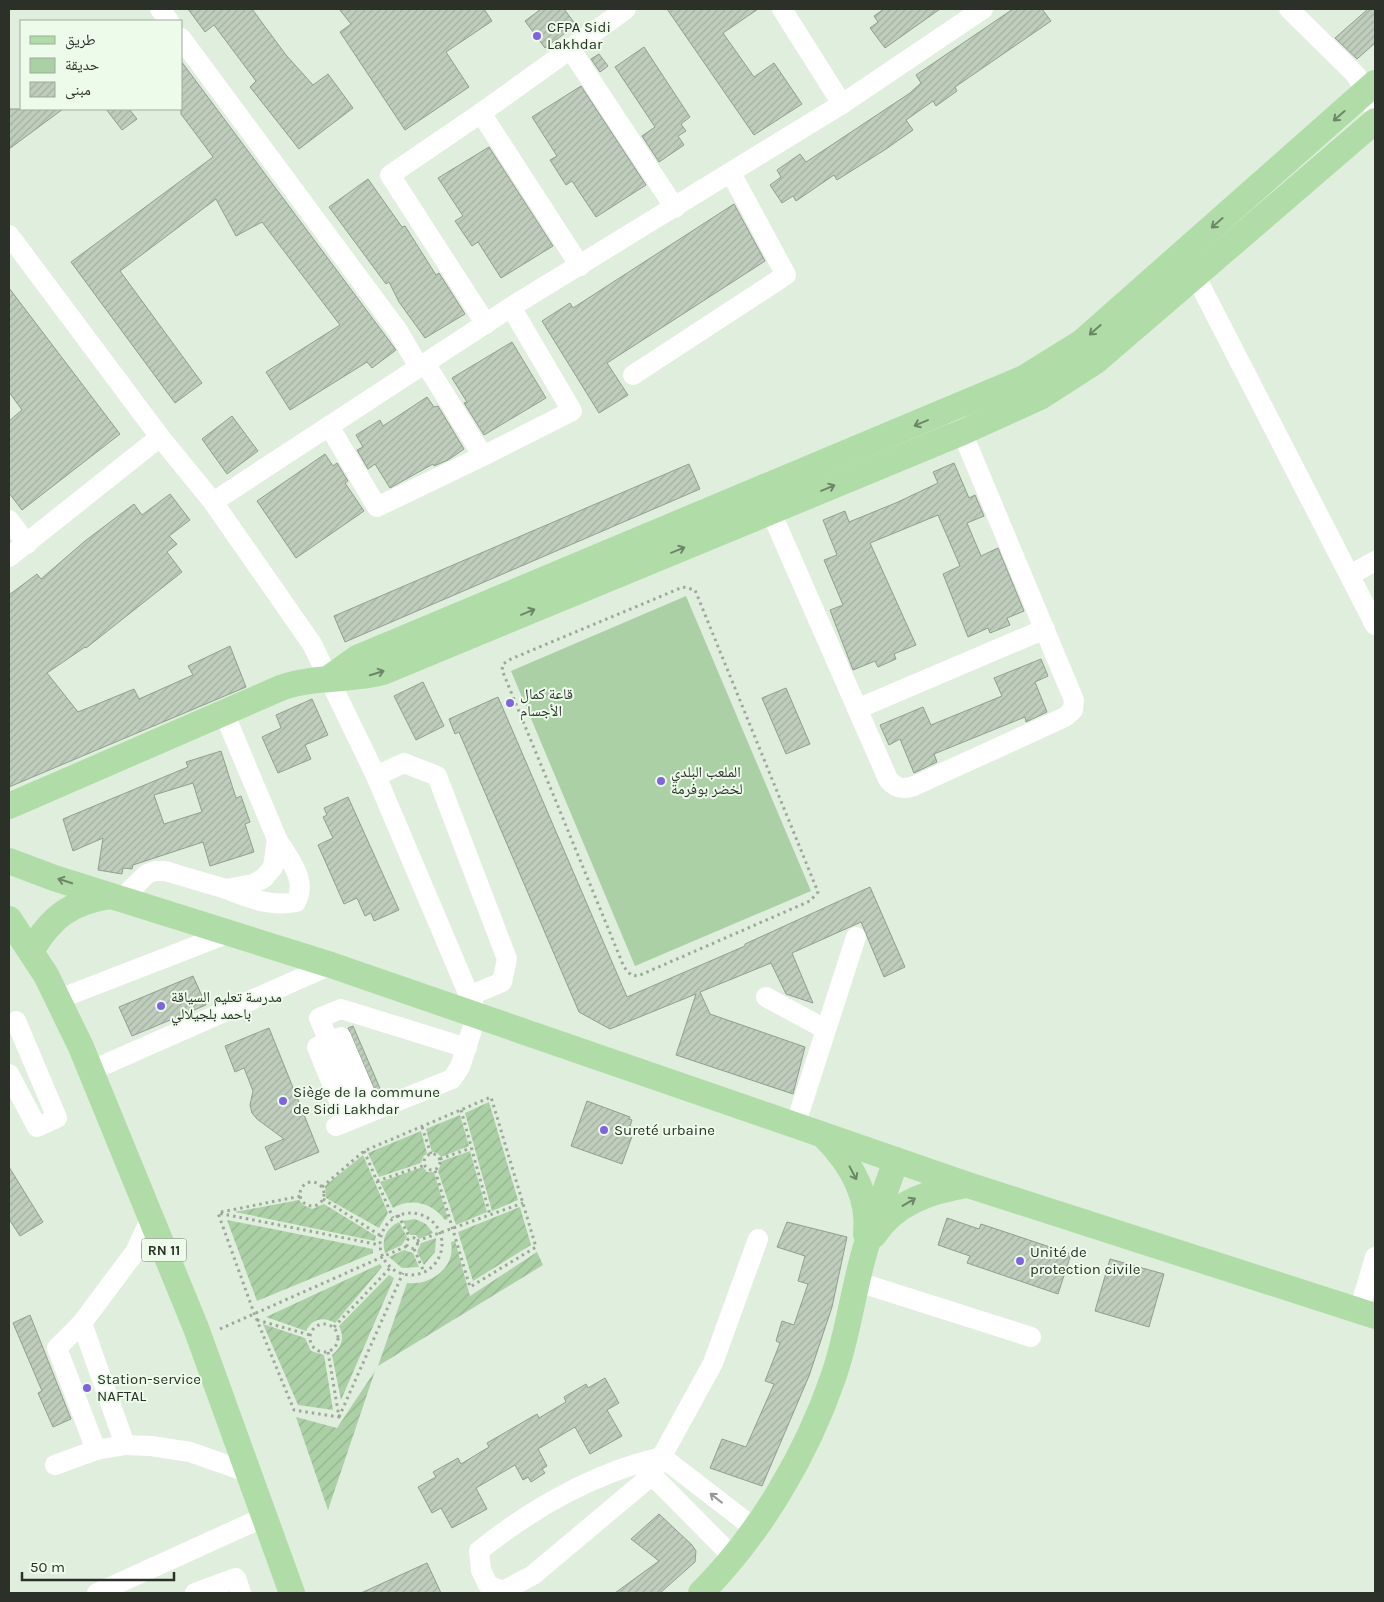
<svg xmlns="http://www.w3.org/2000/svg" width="1384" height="1602" viewBox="0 0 1384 1602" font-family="Karla,'Noto Naskh Arabic',sans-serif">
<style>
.green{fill:#acd0a6}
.garden{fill:url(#garden-furrows)}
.building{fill:url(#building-hatch);stroke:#919f8f;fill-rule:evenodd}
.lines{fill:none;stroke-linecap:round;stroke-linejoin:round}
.path{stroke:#9da89a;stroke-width:3;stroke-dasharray:2.5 4;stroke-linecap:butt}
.minor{stroke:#fff;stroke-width:20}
.major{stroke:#b0dda7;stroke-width:26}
.oneway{stroke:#6e8668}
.oneway2{stroke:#959894}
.poi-dot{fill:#8063de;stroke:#edfcea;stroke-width:2}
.labels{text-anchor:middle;stroke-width:4;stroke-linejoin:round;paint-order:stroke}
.shield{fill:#edfcea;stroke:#656d63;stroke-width:1}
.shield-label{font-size:14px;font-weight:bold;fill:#2b3029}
.poi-label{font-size:15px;fill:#2b3029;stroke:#edfcea;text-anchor:start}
</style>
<defs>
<pattern id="garden-furrows" width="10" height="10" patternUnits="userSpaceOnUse" patternTransform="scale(1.25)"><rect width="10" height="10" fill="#acd0a6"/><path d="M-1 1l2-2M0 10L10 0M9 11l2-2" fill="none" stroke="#94b38f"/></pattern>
<pattern id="building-hatch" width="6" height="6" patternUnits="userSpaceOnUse" patternTransform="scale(1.25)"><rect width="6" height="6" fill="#bfcdbc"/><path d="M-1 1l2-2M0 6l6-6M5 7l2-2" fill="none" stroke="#a4b0a2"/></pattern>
</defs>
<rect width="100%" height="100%" fill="#e0eedd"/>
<path class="green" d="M686,596L811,891L635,966L511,671Z"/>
<g class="garden">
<path d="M489,1102L518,1200L492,1211L465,1113Z"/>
<path d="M460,1115L469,1146L441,1157L437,1153L432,1152L426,1129Z"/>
<path d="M421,1131L427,1153L423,1157L421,1163L379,1177L368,1153Z"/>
<path d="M470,1151L487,1212L456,1225L438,1171L442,1161Z"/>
<path d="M363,1155L388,1213L379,1228L326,1198L325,1186Z"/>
<path d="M423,1167L427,1172H434L448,1219L445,1220C432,1203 412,1197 393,1208L380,1182Z"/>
<path d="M299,1200L303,1205L312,1209L324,1204L376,1236L375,1241L235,1212Z"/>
<path d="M520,1207L531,1245L473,1281L458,1232Z"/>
<path d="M415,1219L426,1224L433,1233L419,1239L416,1235H410L403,1221Z"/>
<path d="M227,1220L373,1249V1253L257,1301Z"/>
<path d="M399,1222L407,1237L402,1245L385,1253C381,1239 386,1228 399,1222Z"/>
<path d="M436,1238L435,1252L424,1265L417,1252L421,1243Z"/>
<path d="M455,1241L470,1296L537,1252L543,1265L378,1366L407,1283C431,1286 456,1267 451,1242Z"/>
<path d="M404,1250L413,1253L419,1267L402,1268L389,1257Z"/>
<path d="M380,1264L382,1267L335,1323C323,1316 312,1319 306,1331L266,1317Z"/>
<path d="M389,1275L394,1278L341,1400L332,1355C342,1347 345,1338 339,1326Z"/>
<path d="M263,1324L305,1338L311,1351L324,1355L333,1410L298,1405Z"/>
<path d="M375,1371L328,1510L296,1417L337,1428Z"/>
</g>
<g class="building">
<path d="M188,9H252L286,55L313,85L328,74L353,108L299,149L250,87L256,81L214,25L205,32Z"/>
<path d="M339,9H484L492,21L446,52L469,87L405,130L340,32L351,24Z"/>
<path d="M541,9H564L576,25L545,48L525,21Z"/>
<path d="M667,9H758L723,33L754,77L774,63L802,104L754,135Z"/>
<path d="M884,9H940L885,48L870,28L878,22L874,16Z"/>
<path d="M1013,9H1042L1051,21L955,87L957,91L936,106L933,101L906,120L913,130L886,149L837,180L834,175L796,201L793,196L782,203L770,185L781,177L777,170L800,154L806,162L910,93L921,83L916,75Z"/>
<path d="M1368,9H1375V43L1357,59L1335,38Z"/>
<path d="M644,47L690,117L681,124L686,131L678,136L684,145L659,162L642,136L655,127L615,67Z"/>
<path d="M599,54L608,66L600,72L591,59Z"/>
<path d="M181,61L396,350L372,368L367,362L290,410L266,372L340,325L262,222L236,236L216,199L120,271L202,383L175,403L71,262L213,157L181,114Z"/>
<path d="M581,86L646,185L596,217L572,181L566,185L550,160L557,156L532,117Z"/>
<path d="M9,109H63L9,149Z"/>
<path d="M106,109H129L137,119L122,130Z"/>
<path d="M489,147L553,246L501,278L478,242L472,246L455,221L463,216L438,178Z"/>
<path d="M368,179L402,227L405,226L436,275L439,273L465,314L425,338L399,302L389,282L386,284L329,207Z"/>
<path d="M734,204L765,261L607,363L628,395L599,413L542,321L570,303L573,308Z"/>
<path d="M9,288L120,434L22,510L9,493V421L22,410L9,392Z"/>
<path d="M512,342L546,398L484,435L464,403L467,402L452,378Z"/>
<path d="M427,397L434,407L438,406L464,449L448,460L434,466L433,464L390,488L375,464L368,469L357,450L363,447L356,435L380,420L383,426Z"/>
<path d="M232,416L258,451L227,474L202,439Z"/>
<path d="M325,454L333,466L337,463L348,481L345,483L364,511L296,558L257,501Z"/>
<path d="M954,463L969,498L975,495L984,516L967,523L981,556L998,548L1024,611L1007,618L1010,625L990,633L988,628L968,637L943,574L960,566L938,515L870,543L916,645L894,654L896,659L878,667L875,661L853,670L830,610L843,605L824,560L837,555L823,520L845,511L849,522L898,502L938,483L933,472Z"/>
<path d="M689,464L700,489L345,642L334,616Z"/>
<path d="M170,494L190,520L169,536L177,544L167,552L182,572L86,648L85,647L47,673L78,712L134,689L139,699L193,675L188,666L230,646L246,687L9,787V595L37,574L41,579L85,541L134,504L142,515Z"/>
<path d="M1041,659L1048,676L1035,682L1047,712L1026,722L1025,717L934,754L937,762L914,773L900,739L889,745L880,725L923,707L931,725L963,712L1002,696L994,678Z"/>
<path d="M423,682L444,726L416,740L394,696Z"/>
<path d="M786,688L810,744L786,754L762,698Z"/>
<path d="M498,697L627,997L745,946V944L870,887L905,967L884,977L861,922L792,953L813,1003L786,994L771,963L700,992L710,1014L805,1047L793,1094L676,1055L696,994L610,1029L579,1012L459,732L455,734L449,719Z"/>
<path d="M312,699L328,735L305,745L311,759L278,773L262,737L281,728L276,715Z"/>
<path d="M221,751L236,798L241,796L250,822L245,824L254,852L210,866L203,842L133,865L132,869L123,868L122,874L98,870L103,838L73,851L63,819L188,767L186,762ZM193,783L202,812L164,824L154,795Z"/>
<path d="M348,797L399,910L374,921L371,913L365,916L357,898L344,904L318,845L333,838L323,817L327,815L324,808Z"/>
<path d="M193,976L206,1005L132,1036L119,1007Z"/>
<path d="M353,1026L382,1093L377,1095L348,1028Z"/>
<path d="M269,1028L319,1152L275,1170L265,1147L284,1139L257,1119L252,1113L250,1105L253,1091L244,1068L235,1072L225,1046Z"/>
<path d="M587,1101L630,1117L629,1119L632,1120L630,1126L635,1128L622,1164L571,1146Z"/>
<path d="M9,1167L43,1222L20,1236L9,1219Z"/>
<path d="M947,1218L979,1229L981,1224L1071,1254L1058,1294L967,1263L970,1256L938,1245Z"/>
<path d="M787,1222L847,1237L832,1307L809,1376L762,1486L710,1468L722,1439L746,1447L774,1384L765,1381L780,1343L776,1341L782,1321L794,1325L808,1284L798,1281L805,1256L777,1247Z"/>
<path d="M1110,1259L1164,1274L1149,1327L1095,1311Z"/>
<path d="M30,1315L71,1419L53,1427L38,1393L42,1391L13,1323Z"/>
<path d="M605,1378L619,1403L607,1410L622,1436L590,1454L575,1427L538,1449L547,1466L542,1469L545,1473L531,1482L528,1477L523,1480L515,1465L476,1488L487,1509L452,1528L441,1508L432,1513L418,1487L436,1477L433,1472L458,1458L461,1464L489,1447L487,1443L537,1414L539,1418L566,1402L564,1397L586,1384L588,1388Z"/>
<path d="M659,1514L692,1545L696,1551L695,1562L660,1593H615L659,1561L631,1539Z"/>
<path d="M427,1563L441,1593H361Z"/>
</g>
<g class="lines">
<g class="path">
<path d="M683,587L695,590L818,892L810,901L638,976L631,975L624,967L502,670L503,664L511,659Z"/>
<path d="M461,1110L490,1215"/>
<path d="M422,1127L431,1154"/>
<path d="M364,1151L393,1218"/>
<circle cx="432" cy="1162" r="8"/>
<path d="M440,1159L471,1148"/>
<path d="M377,1181L425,1165"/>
<circle cx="312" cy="1194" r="12"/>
<path d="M322,1187L364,1151L491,1097L536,1247L470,1287L435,1170"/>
<path d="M323,1199L381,1236"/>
<path d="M221,1212L301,1196"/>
<circle cx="411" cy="1244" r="31"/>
<path d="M398,1215L410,1238"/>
<circle cx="412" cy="1243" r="5.5"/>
<path d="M417,1241L523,1203"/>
<path d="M414,1249L424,1272"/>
<path d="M257,1320L310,1335"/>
<circle cx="324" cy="1338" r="14"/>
<path d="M334,1327L391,1267"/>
<path d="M220,1329L407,1246"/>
<path d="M328,1352L339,1417L294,1410L254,1313L218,1213L380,1245"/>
<path d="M339,1417L403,1273"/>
</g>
<g class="minor">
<path d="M160,9L169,21"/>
<path d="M782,9L842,104"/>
<path d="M1289,9L1356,75L1375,110"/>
<path d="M181,38L398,331L419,367"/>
<path d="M571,50L675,208"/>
<path d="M481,113L580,266"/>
<path d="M9,235L160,437L213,502L312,644L376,776L477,1014L460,1067L452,1079L336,1126"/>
<path d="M1196,277L1375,625"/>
<path d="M486,324L390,175L481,113L626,9"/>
<path d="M425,363L483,456L572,411L511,307"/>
<path d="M633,375L786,275L731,173"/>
<path d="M329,426L377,507L483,456"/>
<path d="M213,502L511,307L842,104L983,9"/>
<path d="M771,512L888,779C895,788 903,790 914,786L1065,717L1073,710L1074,700L957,420"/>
<path d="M9,520L27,544"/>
<path d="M9,557L160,437"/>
<path d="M1350,575L1375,561"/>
<path d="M857,709L1045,629"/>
<path d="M376,776L404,763L437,776L507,959L502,982L469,996"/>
<path d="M226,889C250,898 270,907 296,902C308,879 289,860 277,839"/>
<path d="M121,899L147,874L155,871H165L226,889L253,884L264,878L273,867L277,839L224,713"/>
<path d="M766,997L825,1029"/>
<path d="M59,999L232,932"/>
<path d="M341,1037L366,1096L341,1106L317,1047Z"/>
<path d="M90,1071L331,965"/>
<path d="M9,1074L37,1127L57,1118L16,1021"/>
<path d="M360,1116L319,1018L341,1009L467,1048"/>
<path d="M795,1126L856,937"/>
<path d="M151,1218L135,1252L82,1323L125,1445L151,1446L190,1452L247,1472"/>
<path d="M858,1282L1031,1337"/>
<path d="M1359,1311L1375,1257"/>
<path d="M82,1323L57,1348L96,1450L125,1445"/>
<path d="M662,1457C596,1472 532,1508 479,1551L481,1570L488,1585L503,1591L533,1575L651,1476L713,1363L758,1239"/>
<path d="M662,1457L754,1528"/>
<path d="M55,1465L96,1450"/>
<path d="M643,1466L733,1557"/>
<path d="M97,1593L264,1517"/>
<path d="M195,1593L236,1578L241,1593"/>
</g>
<g class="major">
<path d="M329,678L357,658L1024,378L1082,342L1375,83"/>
<path d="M9,806L283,687C316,676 350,681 383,672L963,432L1040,397L1096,361L1375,121"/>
<path d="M9,861L54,878L331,965L968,1185L1375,1316"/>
<path d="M9,919L46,975L81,1047L196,1328L292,1593"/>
<path d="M31,951C52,916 71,902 111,896"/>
<path d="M824,1136C851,1163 870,1195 866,1234"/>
<path d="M874,1235C895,1202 931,1191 967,1185"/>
<path d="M701,1593C760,1534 807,1454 834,1375C848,1334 853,1291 865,1250C874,1220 886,1190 896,1160"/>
</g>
</g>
<defs><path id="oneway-shaft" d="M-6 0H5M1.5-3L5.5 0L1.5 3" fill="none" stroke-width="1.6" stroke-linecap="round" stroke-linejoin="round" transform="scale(1.25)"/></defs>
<g class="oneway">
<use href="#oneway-shaft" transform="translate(1339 116) rotate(139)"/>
<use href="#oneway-shaft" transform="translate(1217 223) rotate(139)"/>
<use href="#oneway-shaft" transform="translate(1095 330) rotate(139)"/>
<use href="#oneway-shaft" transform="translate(921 423) rotate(157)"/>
<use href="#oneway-shaft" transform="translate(828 488) rotate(-23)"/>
<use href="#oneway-shaft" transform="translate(678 550) rotate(-22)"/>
<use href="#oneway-shaft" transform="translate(528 612) rotate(-22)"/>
<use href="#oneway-shaft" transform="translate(377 673) rotate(-17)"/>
<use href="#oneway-shaft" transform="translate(65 881) rotate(-162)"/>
<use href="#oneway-shaft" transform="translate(853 1173) rotate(62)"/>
<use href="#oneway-shaft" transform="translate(909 1202) rotate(-31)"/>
</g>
<use class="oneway2" href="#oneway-shaft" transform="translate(716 1498) rotate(-142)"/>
<g class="poi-dot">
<circle cx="537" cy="36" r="5"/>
<circle cx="510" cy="703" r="5"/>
<circle cx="661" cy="781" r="5"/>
<circle cx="161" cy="1006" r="5"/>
<circle cx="283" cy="1101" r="5"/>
<circle cx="604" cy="1130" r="5"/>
<circle cx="1020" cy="1261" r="5"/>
<circle cx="87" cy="1388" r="5"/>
</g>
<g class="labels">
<rect class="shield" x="141.5" y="1238.5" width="45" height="23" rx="4"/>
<g class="shield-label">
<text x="164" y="1255">RN 11</text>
</g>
<g class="poi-label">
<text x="547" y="32">CFPA Sidi<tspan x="547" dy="17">Lakhdar</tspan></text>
<text x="520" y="699">قاعة كمال<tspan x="520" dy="17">الأجسام</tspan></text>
<text x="671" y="777">الملعب البلدي<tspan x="671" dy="17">لخضر بوفرمة</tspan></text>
<text x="171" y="1002">مدرسة تعليم السياقة<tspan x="171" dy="17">باحمد بلجيلالي</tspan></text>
<text x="293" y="1097">Siège de la commune<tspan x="293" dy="17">de Sidi Lakhdar</tspan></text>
<text x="614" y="1135">Sureté urbaine</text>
<text x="1030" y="1257">Unité de<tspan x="1030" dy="17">protection civile</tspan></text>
<text x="97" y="1384">Station-service<tspan x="97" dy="17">NAFTAL</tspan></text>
</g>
</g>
<rect width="1384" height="1602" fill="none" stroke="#2b3029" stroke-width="20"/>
<rect x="20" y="20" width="162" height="90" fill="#edfcea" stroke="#9faa9d"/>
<rect x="30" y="36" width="25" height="8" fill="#b0dda7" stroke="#9faa9d"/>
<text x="65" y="45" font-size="15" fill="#2b3029">طريق</text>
<rect x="30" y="58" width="25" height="15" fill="#acd0a6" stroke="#9faa9d"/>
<text x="65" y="70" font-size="15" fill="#2b3029">حديقة</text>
<rect x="30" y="82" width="25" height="15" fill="url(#building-hatch)" stroke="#9faa9d"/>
<text x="65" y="95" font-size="15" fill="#2b3029">مبنى</text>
<path d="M22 1572v8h152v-8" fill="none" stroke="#2b3029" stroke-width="2.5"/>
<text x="30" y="1572" font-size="15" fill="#2b3029" stroke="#edfcea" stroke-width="4" paint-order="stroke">50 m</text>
</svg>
